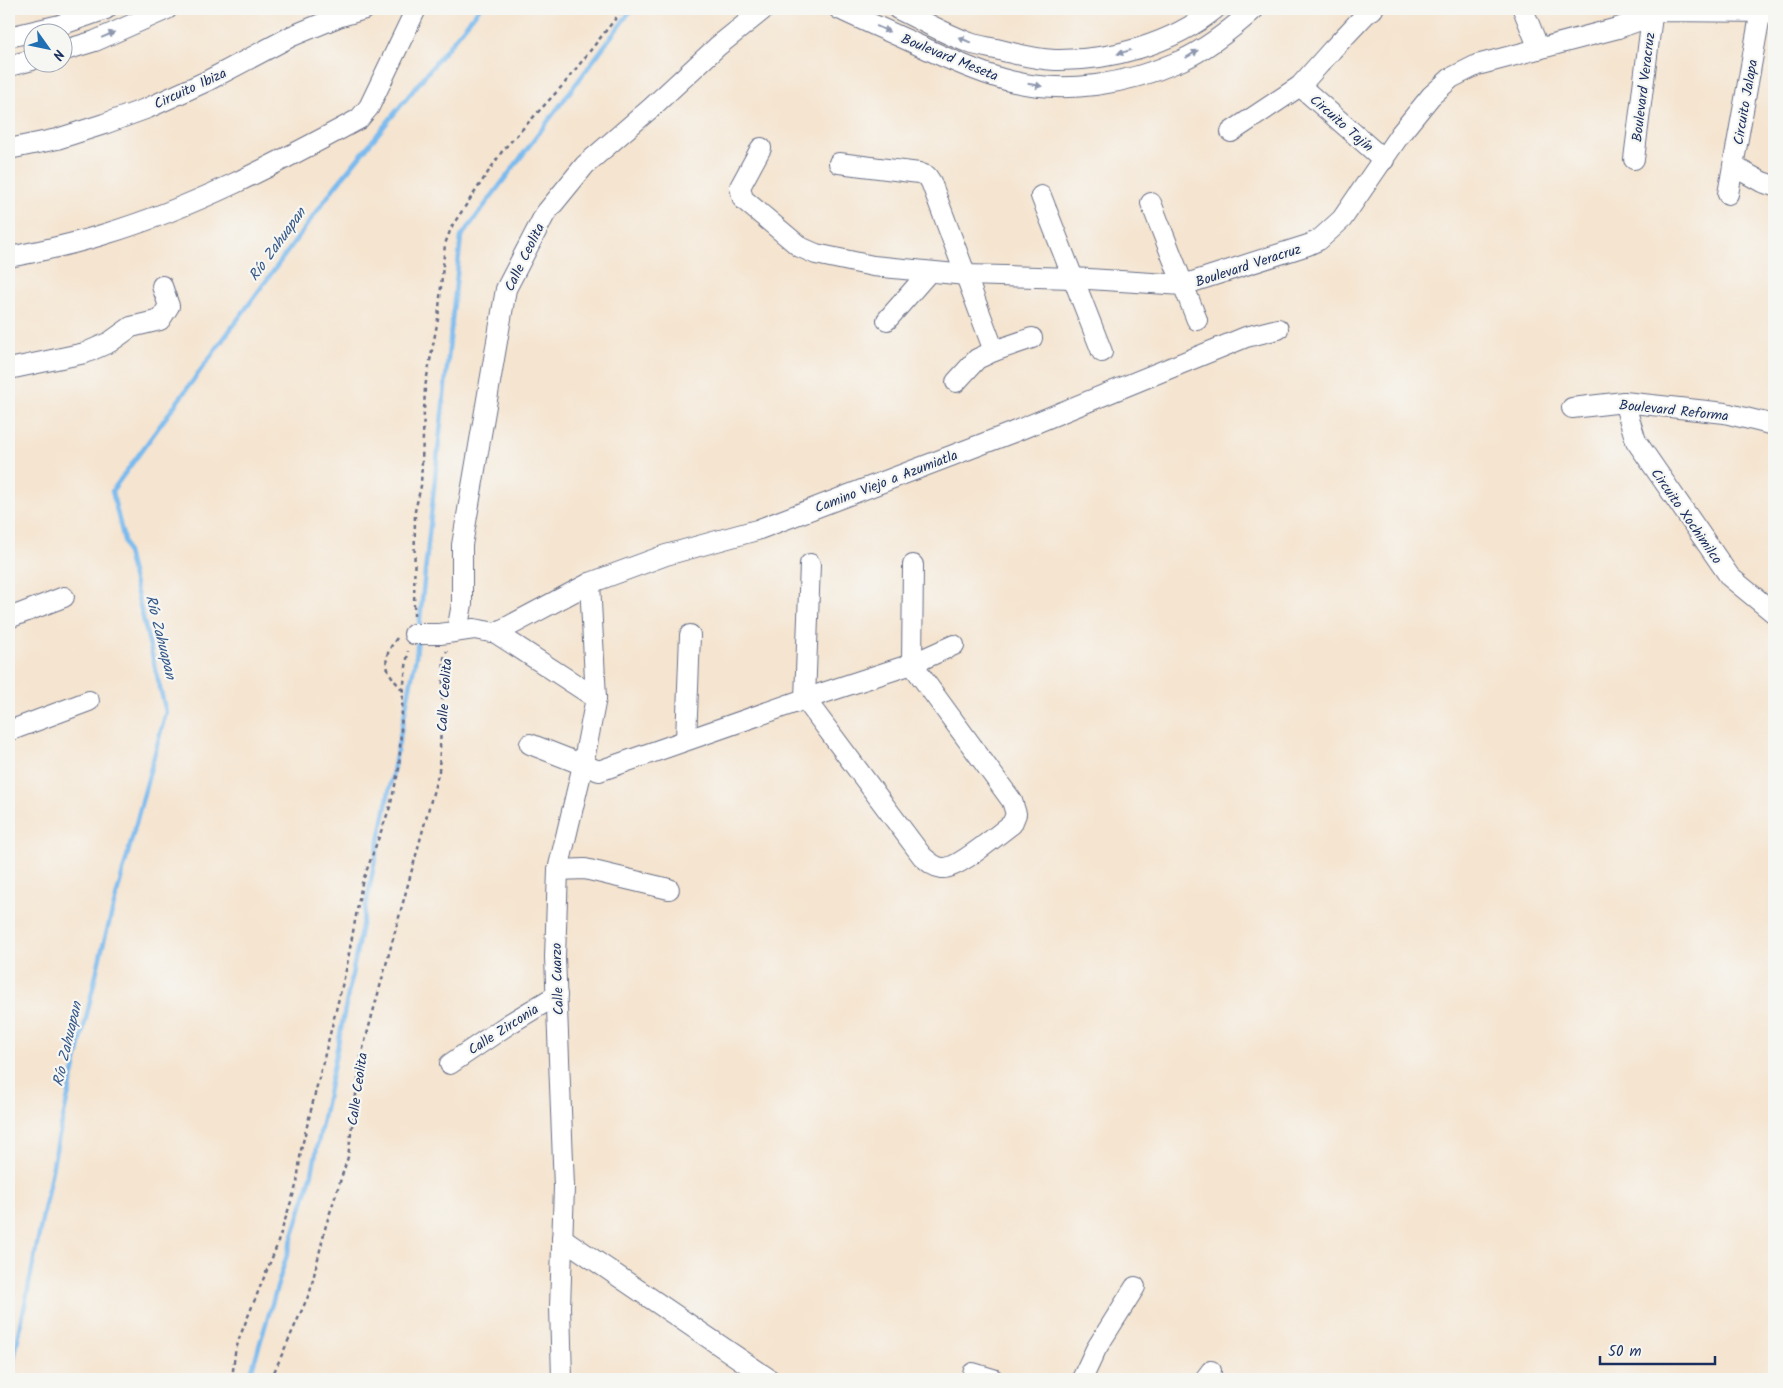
<svg xmlns="http://www.w3.org/2000/svg" width="1783" height="1388" viewBox="0 0 1783 1388" font-family="Kalam,sans-serif">
<style>
.lines{fill:none;stroke-linecap:round;stroke-linejoin:round}
.stream{stroke:#79baee;stroke-width:4.5}
.minor-casing{stroke:#676e86;stroke-width:22}
.path{stroke:#676e86;stroke-width:2.5;stroke-dasharray:4 4;stroke-linecap:butt}
.minor{stroke:#fff;stroke-width:20}
.oneway{fill:#8d97ae}
.labels{text-anchor:middle;stroke-width:4.5;stroke-linejoin:round;paint-order:stroke}
.street-label{font-size:14px;fill:#1b2f5e;stroke:#f6f6f2}
.water-label{font-size:15px;font-style:italic;fill:#375989;stroke:#f6f6f2}
</style>
<rect width="100%" height="100%" fill="#f6f6f2"/>
<filter id="ink" filterUnits="userSpaceOnUse"><feTurbulence type="fractalNoise" baseFrequency=".02" numOctaves="2"/><feDisplacementMap in="SourceGraphic" scale="10" xChannelSelector="R" yChannelSelector="G"/><feConvolveMatrix kernelMatrix="1 2 1 2 8 2 1 2 1" color-interpolation-filters="sRGB"/></filter>
<filter id="wash" filterUnits="userSpaceOnUse"><feTurbulence type="fractalNoise" baseFrequency=".0096" numOctaves="4" result="noise"/><feDisplacementMap in="SourceGraphic" scale="20" xChannelSelector="R" yChannelSelector="G"/><feGaussianBlur stdDeviation="1.12" result="paint"/><feColorMatrix in="noise" values="0 0 0 0 0 0 0 0 0 0 0 0 0 0 0 0 0 1.4 0 .05"/><feComposite in="paint" operator="in"/></filter>
<g filter="url(#wash)">
<rect width="100%" height="100%" fill="#f5e4cf"/>
<g class="lines">
<g class="stream">
<path d="M419,628L461,237L632,9"/>
<path d="M10,1379L58,1140L101,953L166,712L112,491L334,188L479,9"/>
<path d="M249,1379L312,1173L416,657L418,638"/>
</g>
</g>
</g>
<g filter="url(#ink)">
<g class="lines">
<defs>
<g id="minor">
<path d="M839,9C869,23 899,36 929,50C955,62 982,74 1010,81C1067,95 1127,84 1180,61C1205,50 1234,27 1254,9"/>
<path d="M898,9C921,20 945,34 970,43C978,46 987,47 996,49C1015,54 1035,59 1055,60C1110,61 1172,44 1215,9"/>
<path d="M1523,9L1539,49"/>
<path d="M9,37L60,25L106,9"/>
<path d="M62,51L95,41L167,9"/>
<path d="M9,66L32,60"/>
<path d="M1300,86L1384,160"/>
<path d="M1231,132L1300,86L1332,50L1366,14L1373,9"/>
<path d="M761,148L740,187L743,199L800,247L816,254L873,266L966,275L1073,278L1183,285L1308,245L1319,240L1342,219L1401,133L1431,96L1451,78L1477,65L1618,28L1652,16L1661,11L1774,12"/>
<path d="M9,149L57,139L104,124L148,108L207,81L292,36L338,17L365,9"/>
<path d="M1634,159L1652,16"/>
<path d="M839,163L919,173L927,176L931,182L994,351L977,359L956,382"/>
<path d="M1733,166L1762,182L1774,186"/>
<path d="M1728,194L1761,10"/>
<path d="M1041,196L1102,352"/>
<path d="M1151,203L1197,320"/>
<path d="M9,257C41,251 74,244 105,234C195,207 278,163 359,119L369,107L416,9"/>
<path d="M887,320L929,272"/>
<path d="M994,351L1032,338"/>
<path d="M9,369L85,353L110,342L131,327L160,320L169,306L162,286"/>
<path d="M1624,402L1636,441L1730,577L1774,613"/>
<path d="M1572,408L1624,402L1725,413L1774,425"/>
<path d="M810,564L805,699L922,856C928,861 933,867 942,868C957,870 998,834 1012,824L1016,814L1012,801L912,664L913,565"/>
<path d="M9,618L64,597"/>
<path d="M457,631L462,604V545L506,289L545,214L585,165L651,108L718,46L764,9"/>
<path d="M496,633L590,583L666,555L757,530L1011,433L1246,337L1278,329"/>
<path d="M414,634H440L474,629L496,633L596,698"/>
<path d="M9,731L89,701"/>
<path d="M686,740L690,635"/>
<path d="M530,744L599,771L805,699L912,664L954,645"/>
<path d="M558,870L585,869L669,889"/>
<path d="M450,1064L509,1024L557,995"/>
<path d="M562,1238L769,1379"/>
<path d="M973,1373L993,1379"/>
<path d="M562,1379L560,1307L564,1187L555,957L558,870L583,765L596,698L590,583"/>
<path d="M1082,1379L1096,1349L1135,1287"/>
<path d="M1205,1379L1211,1371"/>
</g>
</defs>
<use href="#minor" class="minor-casing"/>
<g class="path">
<path d="M414,616L415,511L421,486L425,387L438,319L445,244L452,226L503,150L564,84L623,9"/>
<path d="M397,638C379,661 386,671 403,691"/>
<path d="M232,1379L235,1353L240,1336L276,1248L297,1183L301,1150L346,970L362,883L390,807L399,768L403,691L408,651"/>
<path d="M271,1379L310,1292L326,1225L348,1157L361,1056L439,771L444,658L447,651"/>
</g>
<use href="#minor" class="minor"/>
</g>
<defs><path id="oneway-solid" d="M-6-.8H1V-3.2L6.5 0L1 3.2V.8H-6Z" transform="scale(1.25)"/></defs>
<g class="oneway">
<use href="#oneway-solid" transform="translate(883 29) rotate(24)"/>
<use href="#oneway-solid" transform="translate(108 35) rotate(-23)"/>
<use href="#oneway-solid" transform="translate(965 40) rotate(-156)"/>
<use href="#oneway-solid" transform="translate(1124 52) rotate(164)"/>
<use href="#oneway-solid" transform="translate(1192 54) rotate(-32)"/>
<use href="#oneway-solid" transform="translate(1035 85) rotate(10)"/>
</g>
</g>
<g class="labels">
<g class="street-label">
<text transform="translate(950 57) rotate(22)" y="5">Boulevard Meseta</text>
<text transform="translate(1643 87) rotate(-83)" y="5">Boulevard Veracruz</text>
<text transform="translate(190 88) rotate(-25)" y="5">Circuito Ibiza</text>
<text transform="translate(1745 102) rotate(-80)" y="5">Circuito Jalapa</text>
<text transform="translate(1342 123) rotate(41)" y="5">Circuito Tajín</text>
<text transform="translate(524 257) rotate(-64)" y="5">Calle Ceolita</text>
<text transform="translate(1248 265) rotate(-18)" y="5">Boulevard Veracruz</text>
<text transform="translate(1674 410) rotate(6)" y="5">Boulevard Reforma</text>
<text transform="translate(886 481) rotate(-21)" y="5">Camino Viejo a Azumiatla</text>
<text transform="translate(1687 516) rotate(55)" y="5">Circuito Xochimilco</text>
<text transform="translate(444 695) rotate(-86)" y="5">Calle Ceolita</text>
<text transform="translate(557 979) rotate(-92)" y="5">Calle Cuarzo</text>
<text transform="translate(503 1029) rotate(-33)" y="5">Calle Zirconia</text>
<text transform="translate(357 1089) rotate(-82)" y="5">Calle Ceolita</text>
</g>
<g class="water-label">
<text transform="translate(277 244) rotate(-54)" y="5">Río Zahuapan</text>
<text transform="translate(161 637) rotate(76)" y="5">Río Zahuapan</text>
<text transform="translate(67 1044) rotate(-77)" y="5">Río Zahuapan</text>
</g>
</g>
<rect width="1783" height="1388" fill="none" stroke="#f6f6f2" stroke-width="30"/>
<g transform="translate(48 48) rotate(123)"><circle r="24" fill="#f6f6f2" stroke="#9ea6b7"/>
<path d="M0-4L9 19L0 12L-9 19Z" fill="#1f6fb2"/>
<text y="-8" font-size="14" font-weight="bold" text-anchor="middle" fill="#1b2f5e">N</text>
</g>
<path d="M1600 1356v8h115v-8" fill="none" stroke="#1b2f5e" stroke-width="2.5"/>
<text x="1608" y="1356" font-size="15" fill="#1b2f5e" stroke="#f6f6f2" stroke-width="4" paint-order="stroke">50 m</text>
</svg>
